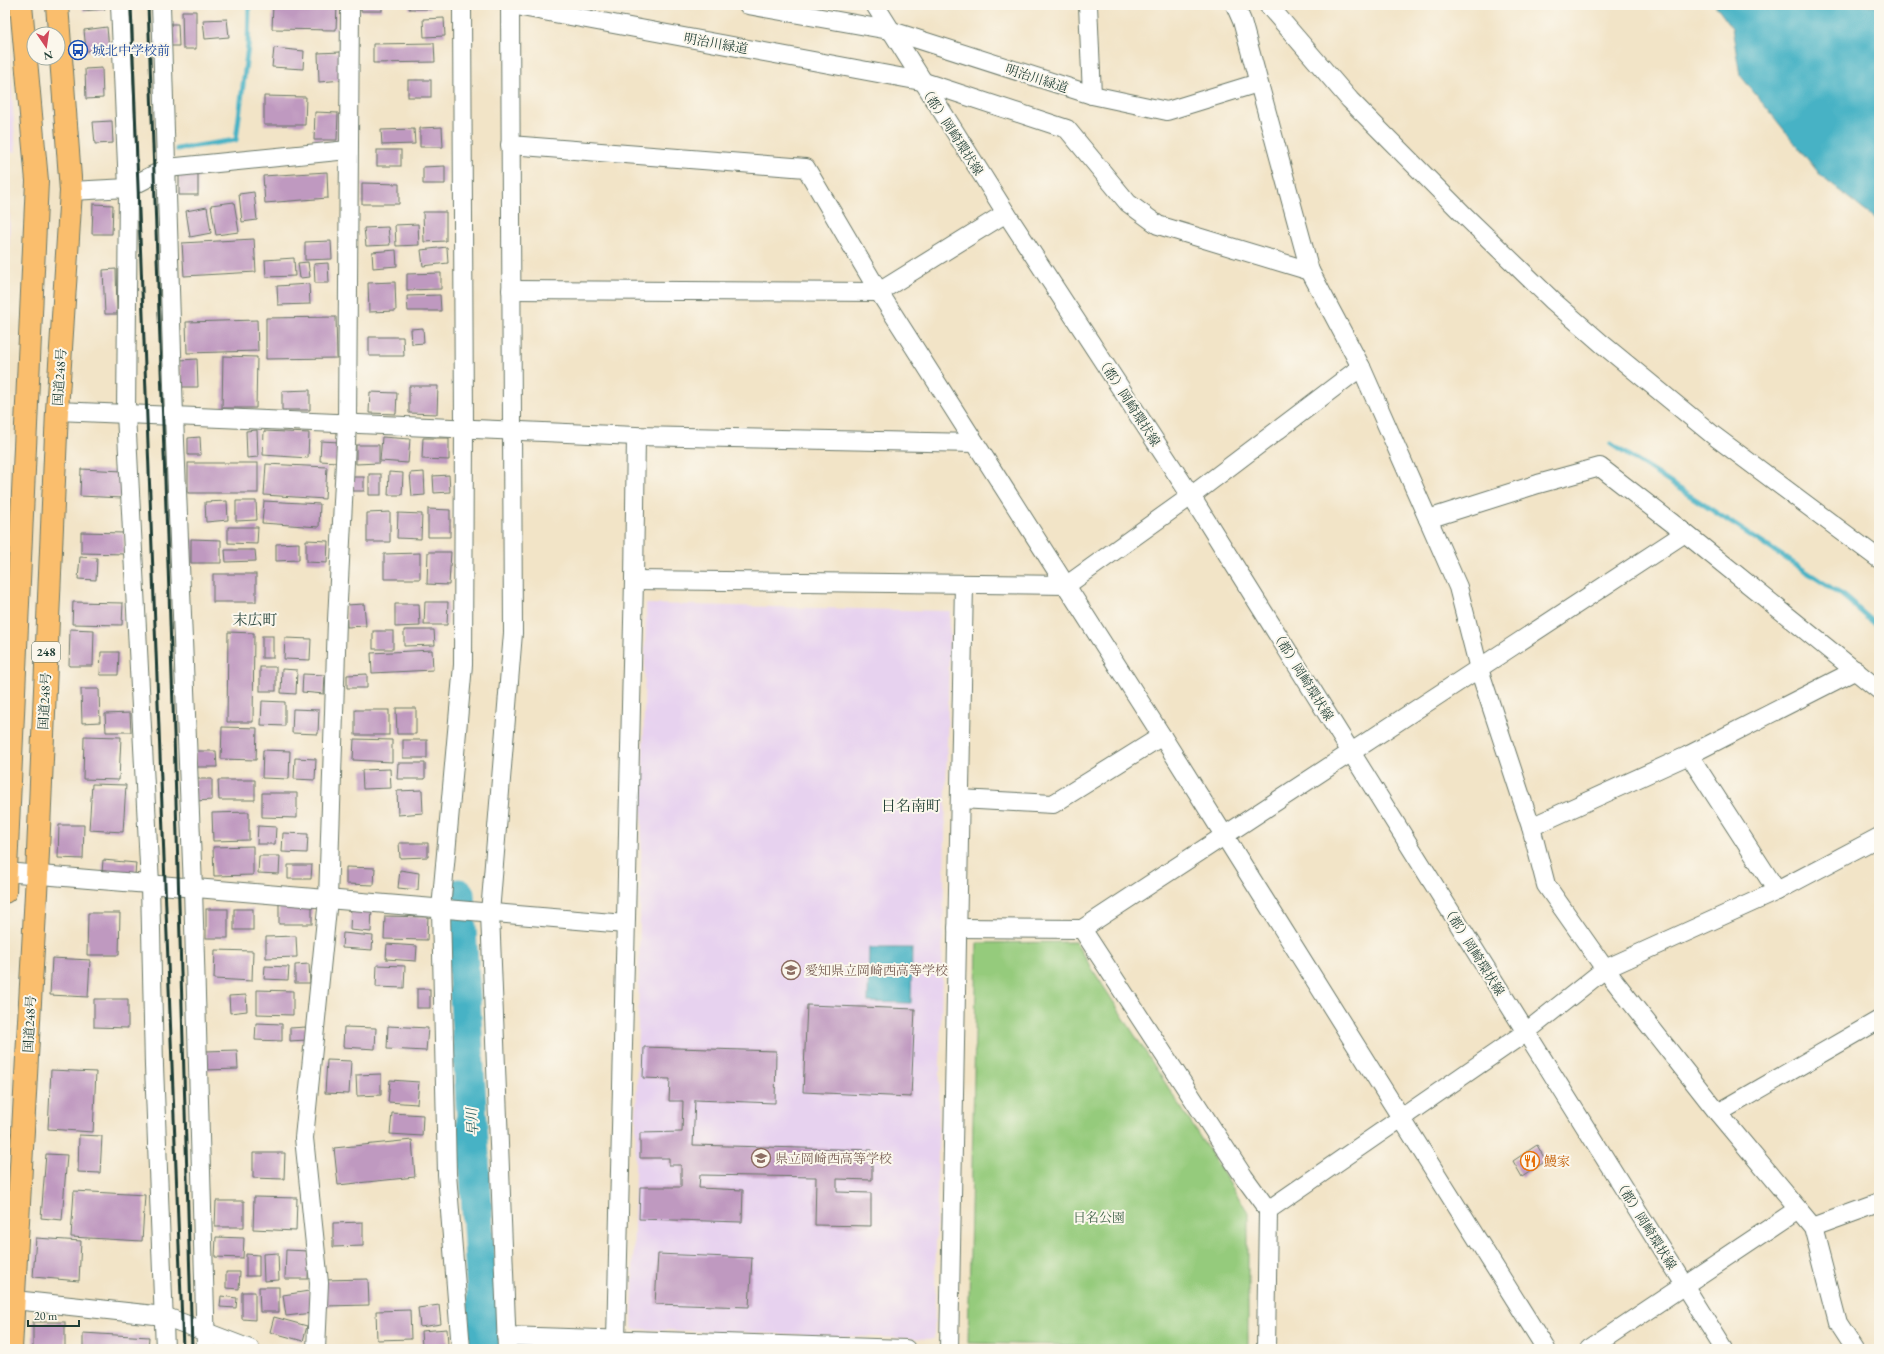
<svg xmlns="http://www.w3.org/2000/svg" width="1884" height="1354" viewBox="0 0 1884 1354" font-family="'EB Garamond','Noto Serif JP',serif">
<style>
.built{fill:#e7d2ef}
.green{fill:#95cb7c;stroke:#5a8458}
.water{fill:#47b2c5;stroke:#33787c}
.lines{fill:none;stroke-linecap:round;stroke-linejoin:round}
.stream{stroke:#47b2c5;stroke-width:5}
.river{stroke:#47b2c5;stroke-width:31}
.building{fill:#bf99c0}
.minor-casing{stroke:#697767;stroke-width:20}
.highway-casing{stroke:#697767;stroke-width:24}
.minor{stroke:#fff;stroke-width:18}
.highway{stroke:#fabe6d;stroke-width:22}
.rail{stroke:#1f3d34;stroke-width:3}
.labels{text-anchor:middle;stroke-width:4;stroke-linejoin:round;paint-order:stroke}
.shield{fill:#fbf7ec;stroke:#61756b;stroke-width:1}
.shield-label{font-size:12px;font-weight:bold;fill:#1f3d34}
.street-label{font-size:13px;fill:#1f3d34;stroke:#fbf7ec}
.transit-label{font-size:13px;fill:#164399;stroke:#fbf7ec;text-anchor:start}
.education-label{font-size:13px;fill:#785e54;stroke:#fbf7ec;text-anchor:start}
.food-label{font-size:13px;fill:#c56008;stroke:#fbf7ec;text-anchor:start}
.park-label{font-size:13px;fill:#3c6046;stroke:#fbf7ec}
.water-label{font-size:14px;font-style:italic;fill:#2b6060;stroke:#fbf7ec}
.quarter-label{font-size:15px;fill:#1f3d34;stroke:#fbf7ec}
</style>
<rect width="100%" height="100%" fill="#fbf7ec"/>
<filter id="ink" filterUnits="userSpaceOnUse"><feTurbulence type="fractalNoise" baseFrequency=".025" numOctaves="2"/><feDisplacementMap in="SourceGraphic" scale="8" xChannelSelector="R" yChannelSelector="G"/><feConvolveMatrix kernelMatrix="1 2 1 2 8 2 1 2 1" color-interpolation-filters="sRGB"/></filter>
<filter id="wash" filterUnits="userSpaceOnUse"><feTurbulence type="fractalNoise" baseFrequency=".012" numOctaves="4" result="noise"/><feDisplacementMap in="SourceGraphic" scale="16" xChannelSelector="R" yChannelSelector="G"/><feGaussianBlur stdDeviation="0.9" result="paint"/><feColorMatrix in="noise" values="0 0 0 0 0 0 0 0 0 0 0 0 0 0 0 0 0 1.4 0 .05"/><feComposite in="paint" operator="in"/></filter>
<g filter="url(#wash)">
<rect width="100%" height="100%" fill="#f2e4c7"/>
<g class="built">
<path d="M5,5L9,47L16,152L5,151Z"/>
<path d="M5,181L10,182L8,401L5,445Z"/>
<path d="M646,604L950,611L934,1339L632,1329Z"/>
</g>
<path class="green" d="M1075,942L1248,1212V1349L968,1343L977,943Z"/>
<g class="water">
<path d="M1715,5H1879V222L1822,177L1740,75L1732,28Z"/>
<path d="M869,948H912L911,1003L868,1002Z"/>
</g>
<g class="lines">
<g class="stream">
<path d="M177,149L236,140L248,46L249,5"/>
<path d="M1611,444L1842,595L1879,627"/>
</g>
<path class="river" d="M459,894L485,1349"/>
</g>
<g id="blocks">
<g class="building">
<path d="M83,5H105V9L83,11Z"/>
<path d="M273,5H337L336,30L272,29Z"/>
<rect x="361" y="5" width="21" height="6"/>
<path d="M410,5H430V9H409Z"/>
<path d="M182,11H196V49H183Z"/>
<path d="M444,18L445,36L424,37L423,19Z"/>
<path d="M227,19L229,37L205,39L203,20Z"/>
<path d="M169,24H178L179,46H170Z"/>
<path d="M107,27L109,49L86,51L84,30Z"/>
<path d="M434,43L435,62L373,63V44Z"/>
<path d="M274,48L304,51L303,69L272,67Z"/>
<path d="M341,52L343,80L319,82L318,53Z"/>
<path d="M102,68L103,98L86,99L85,69Z"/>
<rect x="408" y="80" width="23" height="17"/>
<path d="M264,96L306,97L305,125H264Z"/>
<path d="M315,112L338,113L337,140H314Z"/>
<path d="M112,121L113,143L95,144L93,122Z"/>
<path d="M442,127L443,147H420V128Z"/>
<path d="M414,129L415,144L382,145L381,130Z"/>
<rect x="377" y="150" width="24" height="16"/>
<path d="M445,166V184H423V167Z"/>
<rect x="179" y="172" width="19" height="23"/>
<path d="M327,172L328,198L265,203L263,176Z"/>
<path d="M362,183L399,184V204H362Z"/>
<path d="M254,192L257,220L242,222L239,194Z"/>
<path d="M234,202L239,232L216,235L211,205Z"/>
<path d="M93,204L113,205L112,234H92Z"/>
<path d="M207,207L211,233L190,237L186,211Z"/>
<path d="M423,212H446V241L424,242Z"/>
<path d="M418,224L419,245L396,246L395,225Z"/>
<path d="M388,227L390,245L366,246L364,228Z"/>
<path d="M254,239L256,272L184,276L182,243Z"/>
<path d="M331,241L332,259L305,260V242Z"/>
<path d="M447,247L448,263L423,266L421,250Z"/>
<path d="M396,250L397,266L373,268L372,252Z"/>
<path d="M294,258L295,276L266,277L265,260Z"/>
<path d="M308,262L310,277L300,278L298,263Z"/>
<path d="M328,263L329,283H315L314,264Z"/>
<path d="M116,269L117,314H105L103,270Z"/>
<path d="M441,273V289L407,290V274Z"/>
<path d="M395,282L396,311L369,312L368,283Z"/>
<path d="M309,284L310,304L278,305L277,286Z"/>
<path d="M440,295L441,311H408L407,296Z"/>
<path d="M336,317L337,358L266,359V318Z"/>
<path d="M257,320L258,351L187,353L186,322Z"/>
<path d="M423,328L424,343L412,344L411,329Z"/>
<path d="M369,337H403L404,356H369Z"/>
<path d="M223,356L257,357L256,408H222Z"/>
<path d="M197,359L198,387H182L180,360Z"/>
<path d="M409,386H438L437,414L409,413Z"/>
<path d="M310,390V410H282V391Z"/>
<path d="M370,392L397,393L396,414L369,413Z"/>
<path d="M257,430L258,457L247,458L246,431Z"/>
<path d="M264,431L309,433L308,458L263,455Z"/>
<path d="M200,437L201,455H188V438Z"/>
<path d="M382,437L410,439L408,463L380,461Z"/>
<path d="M423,438H449V460L422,459Z"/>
<path d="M321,441L339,442L337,462L320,461Z"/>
<path d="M356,445H379V463L356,464Z"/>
<rect x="188" y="463" width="70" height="30"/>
<path d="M266,464L327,467L325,499L264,495Z"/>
<path d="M81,469L123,471L122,498L80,496Z"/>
<path d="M389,472L403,473L402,495H388Z"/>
<path d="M424,472L425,495L412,496L410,473Z"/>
<rect x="369" y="474" width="12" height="21"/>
<path d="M449,475L450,492L434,493L433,476Z"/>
<rect x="353" y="477" width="11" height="14"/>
<path d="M227,501L228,520L206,522L205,502Z"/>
<path d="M236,501H256L257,520L236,521Z"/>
<path d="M264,501L320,504L319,527L262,523Z"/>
<path d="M428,509L450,510V537H428Z"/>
<path d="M390,512V542H367V513Z"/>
<path d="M398,513L422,514L421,539L397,538Z"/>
<path d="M228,527H258L257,544L228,543Z"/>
<path d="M81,532L124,533V554L81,553Z"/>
<path d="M191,539L221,540V563H191Z"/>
<path d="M306,540L328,541L327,563L306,562Z"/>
<path d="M299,543V560L276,561V544Z"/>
<path d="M225,550H255L256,561L226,562Z"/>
<path d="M428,552H451L449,585L427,584Z"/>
<path d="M420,553V579H384V554Z"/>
<path d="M80,557L97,558L96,580L78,579Z"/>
<rect x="213" y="574" width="43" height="28"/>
<path d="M73,602L123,603L122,625L72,624Z"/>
<path d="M425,602H448L447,625H424Z"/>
<path d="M364,604L366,626L347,627L346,605Z"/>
<path d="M395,604H419L420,626L395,627Z"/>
<path d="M70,629L94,630L93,666H69Z"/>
<path d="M404,630H434L435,645L404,646Z"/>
<rect x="373" y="631" width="20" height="18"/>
<path d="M228,632L254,633L253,722H227Z"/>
<rect x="262" y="636" width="11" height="22"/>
<path d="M285,638L311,639L310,660L284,659Z"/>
<path d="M432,650L433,670L372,673L371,653Z"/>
<path d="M101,652H119L118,675H100Z"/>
<rect x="260" y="667" width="16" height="24"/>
<path d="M282,669L297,670L296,694L281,693Z"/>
<path d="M303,674L325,675L324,694L302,692Z"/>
<path d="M367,674V688H347V675Z"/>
<path d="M81,689H99L100,722L82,723Z"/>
<path d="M262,701L285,702V726L261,725Z"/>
<path d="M396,708H416V734H397Z"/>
<path d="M293,709L319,710L318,734L292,733Z"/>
<rect x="355" y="710" width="34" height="25"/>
<path d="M130,713L131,732H106L105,714Z"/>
<path d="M222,727L257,728L256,760L221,759Z"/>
<path d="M84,736L121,737L119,780L83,779Z"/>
<path d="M354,739L392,740V762L353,760Z"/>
<rect x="403" y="740" width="24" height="18"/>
<path d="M263,750L290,751L289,779L262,778Z"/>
<path d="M195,751H216L217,767H195Z"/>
<path d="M295,758L316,759L315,780L294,779Z"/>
<path d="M398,763H425V779H397Z"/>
<path d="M390,769L391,788L363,789L362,770Z"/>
<path d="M195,779H212V800L195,801Z"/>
<path d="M218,780H255V800H219Z"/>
<path d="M92,784L126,785L123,832L89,830Z"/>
<path d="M422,790L423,813L398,815L397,791Z"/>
<path d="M262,793H297V818L262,817Z"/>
<path d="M249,812V840L213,841L212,813Z"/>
<path d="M59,825H84L83,859L58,858Z"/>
<path d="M258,826L276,827L275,844H257Z"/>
<path d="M283,833L308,834L307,853L282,852Z"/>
<path d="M399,843H428V857L400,858Z"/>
<path d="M253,846V875L214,876L213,847Z"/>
<path d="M259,856H280L279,874L258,873Z"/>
<path d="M103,860L136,863L135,875L102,873Z"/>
<path d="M288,865H312L311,879H288Z"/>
<path d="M346,867L375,868L374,885L346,884Z"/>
<path d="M400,870L419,873L418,890L398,888Z"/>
<rect x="279" y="904" width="33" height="20"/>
<path d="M351,906L372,907L371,932L350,930Z"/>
<rect x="206" y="909" width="22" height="29"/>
<rect x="234" y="909" width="19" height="21"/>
<path d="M88,913H120L119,955H87Z"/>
<path d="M385,916L428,917L427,940L384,939Z"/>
<path d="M343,933L373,936L372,950L342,948Z"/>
<path d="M296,936L297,957L266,958V937Z"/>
<path d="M387,944L417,946L416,961L386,959Z"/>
<path d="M215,950L253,951L252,981L214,979Z"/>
<path d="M52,958L90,960L88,997L50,995Z"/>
<path d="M309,964L310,983H295V965Z"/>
<path d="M377,965L405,966L404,988L376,987Z"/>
<path d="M265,966L289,967L288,980L264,979Z"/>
<rect x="417" y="989" width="13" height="19"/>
<path d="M257,990L293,991V1015L257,1014Z"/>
<path d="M246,995L247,1011L230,1013L229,996Z"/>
<path d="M94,999H128V1028L94,1027Z"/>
<path d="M807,1005L915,1009L911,1097L803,1092Z"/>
<path d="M256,1023L282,1024V1041L255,1040Z"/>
<path d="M388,1026L428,1028L426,1051L387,1049Z"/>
<path d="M306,1027V1040L290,1041V1028Z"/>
<path d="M344,1027L376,1028L375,1049L343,1047Z"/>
<path d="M644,1047L776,1051L775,1103L695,1100L693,1145L872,1150V1180L837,1179V1192L871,1193V1226L815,1225L816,1177L700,1175L699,1188L743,1190L742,1222L639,1219L640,1187H681V1165H669V1158H640V1133L682,1132L683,1101H669L670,1079L643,1078Z"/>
<path d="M237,1050L238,1069L206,1070V1051Z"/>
<path d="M327,1060L351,1061L349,1094L325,1093Z"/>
<path d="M51,1070L96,1072L93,1132L48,1129Z"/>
<path d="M381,1074V1095L357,1096L356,1075Z"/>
<path d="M390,1080L419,1082L417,1104L388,1102Z"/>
<path d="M392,1113L423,1115L422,1136L390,1134Z"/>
<path d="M79,1135L102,1136L100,1173L78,1172Z"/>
<path d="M412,1140L415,1177L338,1185L334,1148Z"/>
<path d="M1537,1145L1546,1161L1522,1177L1513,1161Z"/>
<path d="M253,1153H285L284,1179L253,1178Z"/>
<path d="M46,1154L67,1155L62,1220L41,1218Z"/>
<path d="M74,1191L145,1195L142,1241L71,1237Z"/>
<path d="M254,1197L297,1198L296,1231L253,1229Z"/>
<path d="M216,1201H244V1227H215Z"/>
<path d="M363,1222V1246L333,1247V1223Z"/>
<path d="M216,1237L244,1238L243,1258L215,1257Z"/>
<path d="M36,1238L81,1241L79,1281L33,1277Z"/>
<path d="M286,1250L309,1251L308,1279H285Z"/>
<path d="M278,1253L279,1280L264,1281L263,1254Z"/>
<path d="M246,1254L259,1255V1276H246Z"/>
<path d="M658,1254L752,1258L749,1307L655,1304Z"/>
<path d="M226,1272H240L239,1289L226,1288Z"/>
<path d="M368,1279L369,1305L325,1306L324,1280Z"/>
<path d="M259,1287H279V1312H260Z"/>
<path d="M309,1291L312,1313L286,1316L283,1295Z"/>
<path d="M242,1292H255V1320L242,1319Z"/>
<path d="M221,1296L237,1298L236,1308L220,1307Z"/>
<path d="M439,1305L441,1324L420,1327L418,1308Z"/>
<path d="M410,1310L411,1339L377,1340L376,1311Z"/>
<path d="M274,1317L307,1326L303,1341L270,1332Z"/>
<rect x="33" y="1322" width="32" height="27"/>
<path d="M447,1329L448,1345L422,1347L421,1331Z"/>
<path d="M83,1333L149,1337L148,1349H83Z"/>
</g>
</g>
</g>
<g filter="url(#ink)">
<use href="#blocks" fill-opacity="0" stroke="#697767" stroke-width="1"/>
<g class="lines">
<defs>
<g id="minor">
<path d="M120,5L128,188L126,414L150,884L154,1066L165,1349"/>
<path d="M161,5L174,416L193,888L206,1349"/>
<path d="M511,5L921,81L1067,129L1128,203L1158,225L1310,271"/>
<path d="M748,5L889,30L1092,95L1167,111L1258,83"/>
<path d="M875,5L1006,213L1191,496L1724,1349"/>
<path d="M1088,5L1092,95"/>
<path d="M1235,5L1242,21L1310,271L1361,367L1458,587L1479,669L1531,827L1546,885L1605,969L1718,1113L1813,1227L1838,1323L1855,1349"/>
<path d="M1268,5L1350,100L1465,216L1553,301L1601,343L1713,435L1879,559"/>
<path d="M510,145L806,168L879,292L1162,736L1546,1349"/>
<path d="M71,191L128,188L167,168L348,150"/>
<path d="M511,290L879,292L1006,213"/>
<path d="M57,411L636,436L975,443"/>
<path d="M1428,519L1538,484L1600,467L1685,533L1879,690"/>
<path d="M634,580L1067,585L1191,496L1361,367"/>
<path d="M1689,755L1777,891"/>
<path d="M960,799L1053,804L1162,736"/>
<path d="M1531,827L1689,755L1856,670"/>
<path d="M5,872L625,924"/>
<path d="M957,928L1082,929L1685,533"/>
<path d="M1082,929L1244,1177L1268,1210L1266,1349"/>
<path d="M1718,1113L1879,1020"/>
<path d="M1268,1210L1526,1032L1605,969L1777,891L1879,837"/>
<path d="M1813,1227L1879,1203"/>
<path d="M5,1299L164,1316L250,1349"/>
<path d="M506,1336L906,1349"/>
<path d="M616,1340L634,580L636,436"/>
<path d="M316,1349L319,1283L304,1138L328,899L337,620L347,423L350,5"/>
<path d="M461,1349L447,1174L441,909L463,665L464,428L462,5"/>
<path d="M507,1349L490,913L513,633L510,5"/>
<path d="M949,1349L964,584"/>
<path d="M1589,1349L1798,1209"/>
</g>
<g id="highway">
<path d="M5,892L37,181L21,5"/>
<path d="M11,1349L37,875L57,411L71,191L57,5"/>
</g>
</defs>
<use href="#minor" class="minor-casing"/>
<use href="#highway" class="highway-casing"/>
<use href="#minor" class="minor"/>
<use href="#highway" class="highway"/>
<g class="rail">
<path d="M131,5L183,1349"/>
<path d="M148,5L174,733L192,1349"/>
</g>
</g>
</g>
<defs>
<symbol id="bus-ring" viewBox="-11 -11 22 22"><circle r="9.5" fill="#fbf7ec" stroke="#1a4fb4" stroke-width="1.5"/><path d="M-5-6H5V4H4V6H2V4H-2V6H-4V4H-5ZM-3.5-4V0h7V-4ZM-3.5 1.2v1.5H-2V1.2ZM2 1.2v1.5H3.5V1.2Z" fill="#1a4fb4"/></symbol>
<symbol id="school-ring" viewBox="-11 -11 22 22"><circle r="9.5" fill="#fbf7ec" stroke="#8d6e63" stroke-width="1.5"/><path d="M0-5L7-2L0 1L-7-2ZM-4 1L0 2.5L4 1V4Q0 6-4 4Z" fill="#8d6e63"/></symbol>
<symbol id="restaurant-ring" viewBox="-11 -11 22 22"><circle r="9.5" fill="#fbf7ec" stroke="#e8710a" stroke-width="1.5"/><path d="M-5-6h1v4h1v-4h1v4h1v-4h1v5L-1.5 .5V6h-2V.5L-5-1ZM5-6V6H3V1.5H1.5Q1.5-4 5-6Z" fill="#e8710a"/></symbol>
</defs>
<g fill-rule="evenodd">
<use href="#bus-ring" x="67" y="39" width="22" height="22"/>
<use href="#school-ring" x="780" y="959" width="22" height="22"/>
<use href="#school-ring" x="750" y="1147" width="22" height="22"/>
<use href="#restaurant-ring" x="1519" y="1150" width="22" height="22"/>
</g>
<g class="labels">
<rect class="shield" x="32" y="642" width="28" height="20" rx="3"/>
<g class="shield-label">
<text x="46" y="656">248</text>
</g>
<g class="street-label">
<text transform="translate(716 43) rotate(10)" y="5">明治川緑道</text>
<text transform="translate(1037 78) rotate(18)" y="5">明治川緑道</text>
<text transform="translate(952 130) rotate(57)" y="5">（都）岡崎環状線</text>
<text transform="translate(59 377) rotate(-86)" y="5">国道248号</text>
<text transform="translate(1129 401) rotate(57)" y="5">（都）岡崎環状線</text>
<text transform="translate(1303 675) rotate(58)" y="5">（都）岡崎環状線</text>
<text transform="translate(44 701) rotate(-87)" y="5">国道248号</text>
<text transform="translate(1474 950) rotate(58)" y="5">（都）岡崎環状線</text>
<text transform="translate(29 1024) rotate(-87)" y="5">国道248号</text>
<text transform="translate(1646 1224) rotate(58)" y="5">（都）岡崎環状線</text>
</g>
<g class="transit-label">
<text x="92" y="55">城北中学校前</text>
</g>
<g class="education-label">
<text x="805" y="975">愛知県立岡崎西高等学校</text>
<text x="775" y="1163">県立岡崎西高等学校</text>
</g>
<g class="food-label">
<text x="1544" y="1166">鰻家</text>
</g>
<g class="park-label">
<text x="1099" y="1222">日名公園</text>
</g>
<g class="water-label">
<text transform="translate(472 1122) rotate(-93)" y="5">早川</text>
</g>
<g class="quarter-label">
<text x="255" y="625">末広町</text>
<text x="911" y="811">日名南町</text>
</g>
</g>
<rect width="1884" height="1354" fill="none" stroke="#fbf7ec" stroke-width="20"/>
<g transform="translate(46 46) rotate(167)"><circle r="19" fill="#fbf7ec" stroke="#a3ada2"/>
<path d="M0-3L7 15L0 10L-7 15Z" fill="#d1495b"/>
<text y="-6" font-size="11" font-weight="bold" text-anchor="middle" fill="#1f3d34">N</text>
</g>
<path d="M28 1320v6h51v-6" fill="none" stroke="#1f3d34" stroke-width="2"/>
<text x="34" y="1320" font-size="12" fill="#1f3d34" stroke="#fbf7ec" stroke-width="3" paint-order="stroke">20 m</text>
</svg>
